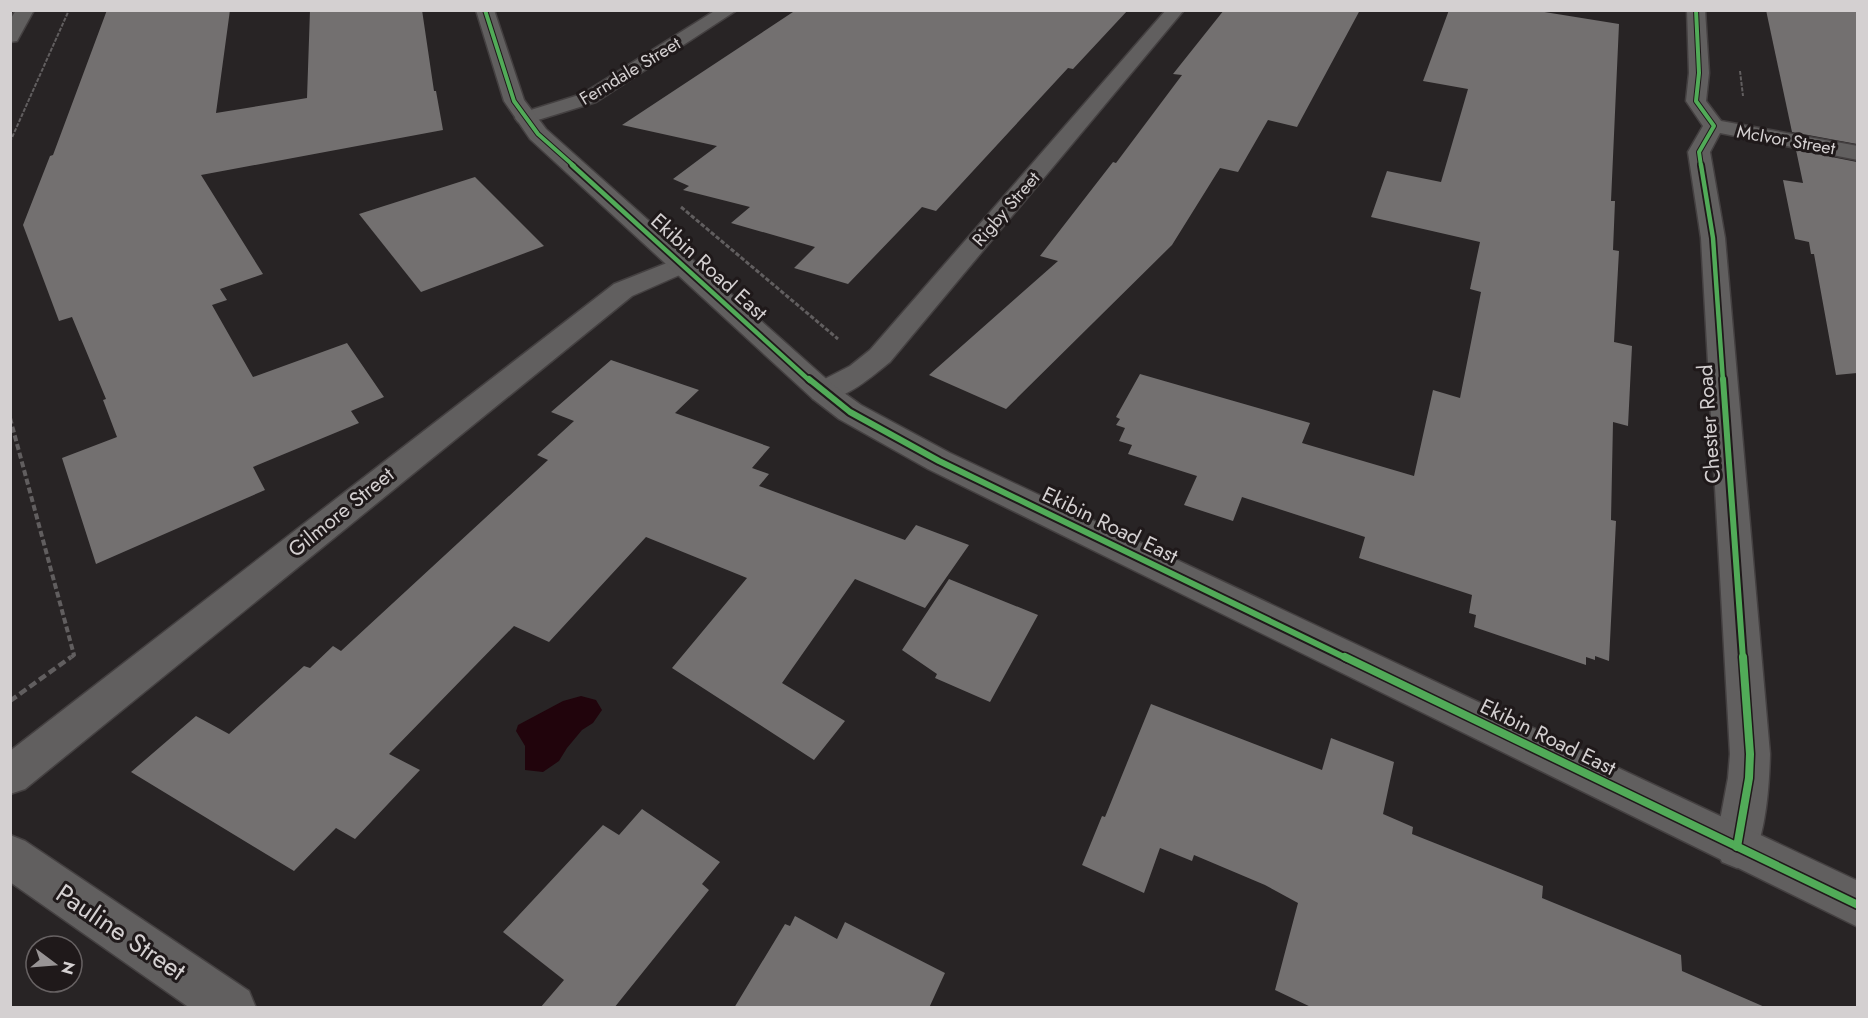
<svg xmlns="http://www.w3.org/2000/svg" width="1868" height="1018" viewBox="0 0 1868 1018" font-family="Jost,sans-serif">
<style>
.water{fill:#21040c}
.building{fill:#737070}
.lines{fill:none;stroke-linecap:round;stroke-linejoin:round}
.minor-casing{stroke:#444041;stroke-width:3}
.tertiary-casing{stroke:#444041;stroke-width:3}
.path-far3{stroke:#615e5f;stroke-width:2;stroke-dasharray:4 1.5;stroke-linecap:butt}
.path-far2{stroke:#615e5f;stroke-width:3;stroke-dasharray:4.5 2;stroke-linecap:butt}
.path-far1{stroke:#615e5f;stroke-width:4;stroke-dasharray:6 3;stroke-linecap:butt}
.path{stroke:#615e5f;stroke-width:4.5;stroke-dasharray:8 4;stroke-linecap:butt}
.minor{fill:#615f5f;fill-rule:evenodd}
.tertiary{fill:#615f5f;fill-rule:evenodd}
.cycleway-far3-casing{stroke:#1f191a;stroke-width:6}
.cycleway-far2-casing{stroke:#1f191a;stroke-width:8}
.cycleway-far1-casing{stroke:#1f191a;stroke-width:10}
.cycleway-casing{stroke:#1f191a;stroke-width:11}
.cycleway-far3{stroke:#51ab58;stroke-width:4}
.cycleway-far2{stroke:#51ab58;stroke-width:4.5}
.cycleway-far1{stroke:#51ab58;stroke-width:6}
.cycleway{stroke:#51ab58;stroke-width:8}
.labels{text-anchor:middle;stroke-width:6;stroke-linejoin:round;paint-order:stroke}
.far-street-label{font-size:18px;fill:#d4d0d1;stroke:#1f191a}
.street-label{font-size:21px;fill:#d4d0d1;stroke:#1f191a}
.near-street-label{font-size:26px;fill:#d4d0d1;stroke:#1f191a}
</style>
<rect width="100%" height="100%" fill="#282425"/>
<path class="water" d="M581,696L596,700L602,710L593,723L582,730L567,748L559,761L543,772L525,770V746L516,731L518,725L563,701Z"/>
<g class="building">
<path d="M107,10H230L216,113L307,98L310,10H422L434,91H436L443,130L201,175L263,274L220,289L227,300L212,305L253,377L347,343L384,397L351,411L359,423L253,467L265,490L96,564L62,458L117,437L103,400L106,399L72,317L59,321L23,225L50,156L53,155Z"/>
<path d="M796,10H1128L1073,69L1068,68L936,211L922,207L848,284L794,268L815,247L731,223L750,207L683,190L689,186L673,179L717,146L622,125Z"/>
<path d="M1224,10H1360L1297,127L1268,120L1238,172L1220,168L1172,245L1006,409L929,375L1058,261L1040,256L1113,162L1116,163L1182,75L1173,74Z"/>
<path d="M1449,10H1532L1619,24L1611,201H1615L1613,250L1619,251L1614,342L1632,346L1628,426L1613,422L1611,520L1616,521L1609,661L1595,656V660L1586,657V665L1474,627L1476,615L1469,613L1472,595L1359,558L1365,537L1242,497L1233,521L1184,505L1197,476L1128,454L1132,445L1119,441L1125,428L1116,425L1120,419L1116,417L1140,374L1310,423L1302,443L1414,476L1433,390L1460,398L1481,292L1470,289L1480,242L1371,217L1387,171L1441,182L1468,89L1423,81Z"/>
<path d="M1766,10H1857V144L1792,132Z"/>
<path d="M1796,150L1857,162V373L1836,375L1814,254H1811L1809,242L1795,239L1783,180L1803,183Z"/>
<path d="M475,177L544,246L421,292L359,214Z"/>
<path d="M611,360L699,390L675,413L770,447L752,468L769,474L759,486L905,540L916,525L969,545L925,608L855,579L782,683L845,721L814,760L672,668L747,578L646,537L549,642L514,626L389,754L420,770L355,839L336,828L294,871L131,772L196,716L229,734L304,666L310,668L333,646L341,651L548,460L537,455L574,421L551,412Z"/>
<path d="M949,579L1038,615L990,702L935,678L937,674L902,650Z"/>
<path d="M1151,704L1322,770L1331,738L1394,762L1383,814L1413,827L1412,834L1543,886L1542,898L1681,955L1682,971L1767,1008H1313L1275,990L1298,903L1265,885L1194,855L1192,861L1160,848L1144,893L1082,865L1102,816L1105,817Z"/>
<path d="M642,809L720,862L702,884L709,890L614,1008H540L564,980L503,932L603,825L619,835Z"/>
<path d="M795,916L837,939L845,922L945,973L929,1008H734L785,924L790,926Z"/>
</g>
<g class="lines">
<defs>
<g id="minor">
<path d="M16,10H34L17,41L10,42V20Z"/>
<path d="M716,10H737L596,102L525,124L518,122L515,118L518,114L582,94Z"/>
<path d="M1166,10H1184L890,362C870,378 839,406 813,399L808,392L813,385L850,366L870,350Z"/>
<path d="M1687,10H1705L1709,73L1706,101L1721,121L1858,146V160L1720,133L1710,152L1725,238L1770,754C1769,789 1766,830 1752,862L1737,868L1722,862L1715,847L1728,778L1730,754L1701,238L1688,152L1703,126L1686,101L1689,73Z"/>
<path d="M682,257L691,260L695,265L691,270L632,296L25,789L10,794V751L614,284Z"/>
<path d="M10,835L25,841L249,991L256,1008H190L10,882Z"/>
</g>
<path id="tertiary" d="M476,10H494L524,100L546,129L833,385L861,405L950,453L1858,881V927L928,469L839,419L813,399L530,139L504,101Z"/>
</defs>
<use href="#minor" class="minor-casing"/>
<use href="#tertiary" class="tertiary-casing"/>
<g class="path-far3">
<path d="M1740,71L1743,96"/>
<path d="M10,142L69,10"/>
</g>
<path class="path-far2" d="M681,207L838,339"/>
<path class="path-far1" d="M10,418L74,655L69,659"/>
<path class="path" d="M10,701L71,657"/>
<use href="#minor" class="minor"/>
<use href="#tertiary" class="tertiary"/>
<defs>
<g id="cycleway-far3">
<path d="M485,10L514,101L538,134L574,166"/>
<path d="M1696,10L1699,73L1696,101L1714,126L1699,152L1701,166"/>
</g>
<g id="cycleway-far2">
<path d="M572,165L810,381"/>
<path d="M1701,165L1713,238L1723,381"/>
</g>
<g id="cycleway-far1">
<path d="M809,379L850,412L939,461L1348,659"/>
<path d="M1723,379L1743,659"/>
</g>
<g id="cycleway">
<path d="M1345,657L1858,905"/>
<path d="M1737,847L1749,778L1750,754L1743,657"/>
</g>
</defs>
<use href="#cycleway-far3" class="cycleway-far3-casing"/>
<use href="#cycleway-far2" class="cycleway-far2-casing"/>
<use href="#cycleway-far1" class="cycleway-far1-casing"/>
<use href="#cycleway" class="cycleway-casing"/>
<use href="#cycleway-far3" class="cycleway-far3"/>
<use href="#cycleway-far2" class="cycleway-far2"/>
<use href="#cycleway-far1" class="cycleway-far1"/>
<use href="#cycleway" class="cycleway"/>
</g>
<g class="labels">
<g class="far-street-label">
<text transform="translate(630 71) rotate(-31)" y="6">Ferndale Street</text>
<text transform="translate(1786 140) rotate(10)" y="6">McIvor Street</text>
<text transform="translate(1006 209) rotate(-49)" y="6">Rigby Street</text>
</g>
<g class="street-label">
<text transform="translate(709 267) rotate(42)" y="7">Ekibin Road East</text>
<text transform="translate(1709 424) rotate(-94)" y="7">Chester Road</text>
<text transform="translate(341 512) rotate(-39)" y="7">Gilmore Street</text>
<text transform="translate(1110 525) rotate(26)" y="7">Ekibin Road East</text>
<text transform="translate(1548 737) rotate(26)" y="7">Ekibin Road East</text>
</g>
<g class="near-street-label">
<text transform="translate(121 932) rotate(34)" y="9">Pauline Street</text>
</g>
</g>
<rect width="1868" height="1018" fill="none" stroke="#d4d0d1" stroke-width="24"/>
<g transform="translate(54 964) rotate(106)"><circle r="28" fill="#1f191a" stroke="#676263" stroke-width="1.5"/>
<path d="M0-4.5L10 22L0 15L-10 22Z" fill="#989495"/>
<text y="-9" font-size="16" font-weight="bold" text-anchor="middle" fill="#d4d0d1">N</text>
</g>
</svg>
